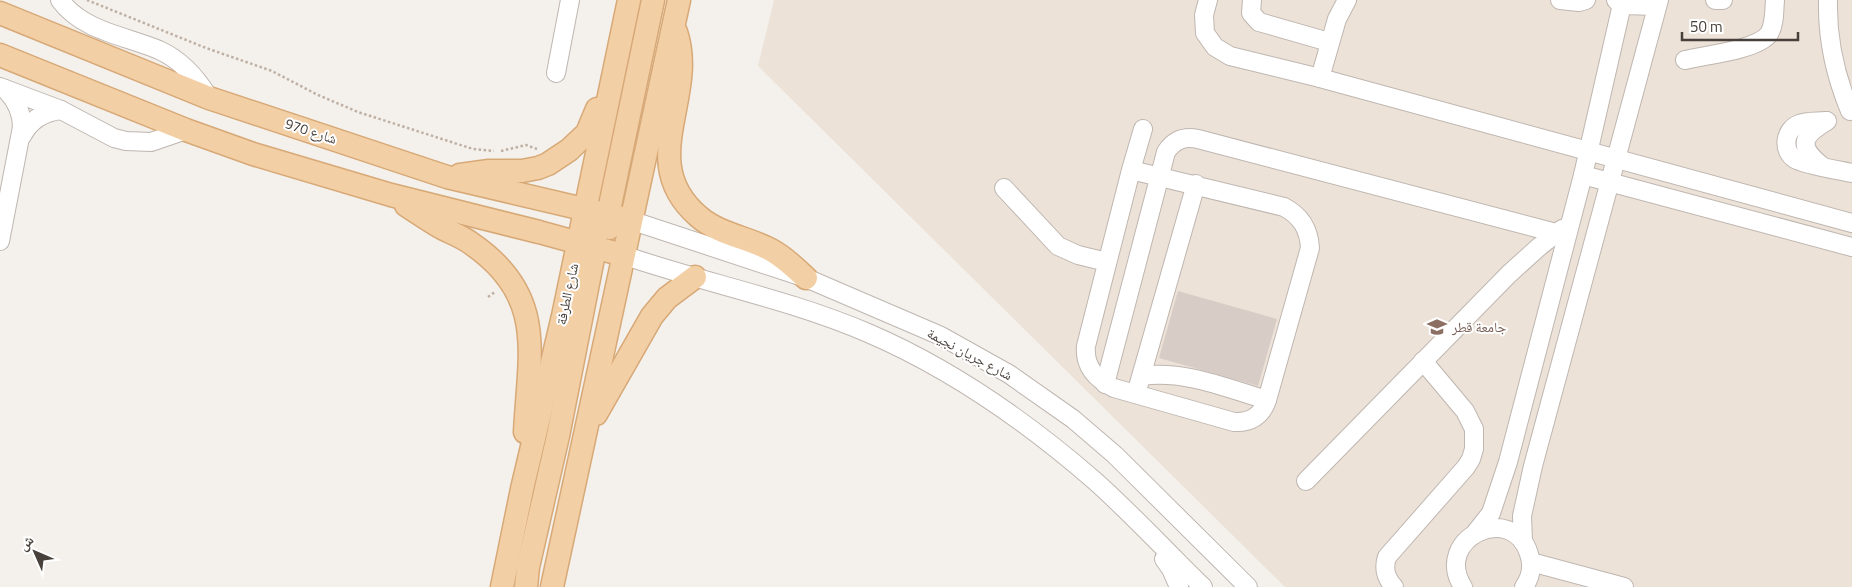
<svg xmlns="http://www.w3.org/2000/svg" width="1852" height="587" viewBox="0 0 1852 587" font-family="'Titillium Web','Noto Naskh Arabic',sans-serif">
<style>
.education{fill:#ece2d8}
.building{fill:#d8cdc6}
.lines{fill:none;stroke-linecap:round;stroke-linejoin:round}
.minor-casing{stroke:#bfb6b0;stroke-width:20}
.major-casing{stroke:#d7a977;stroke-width:25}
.path{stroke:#bfb0a3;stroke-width:2.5;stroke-dasharray:2.5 2.5;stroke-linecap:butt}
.minor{stroke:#fff;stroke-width:18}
.major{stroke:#f3cfa6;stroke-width:22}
.labels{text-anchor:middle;stroke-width:4;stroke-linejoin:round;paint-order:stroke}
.street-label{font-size:14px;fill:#48403a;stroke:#fff}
.education-label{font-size:14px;fill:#785e54;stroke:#fff;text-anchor:start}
</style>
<rect width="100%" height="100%" fill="#f4f0ec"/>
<path class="education" d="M774,0H1852V587H1285L758,66Z"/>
<path class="building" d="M1178,291L1277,319L1258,386L1159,358Z"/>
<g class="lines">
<defs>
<g id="minor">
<path d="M60,0C82,31 126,36 159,50C181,60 197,78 209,98"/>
<path d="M1208,0L1204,15L1205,33L1215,47L1230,56L1320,78L1852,223"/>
<path d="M1252,0L1251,13L1259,22L1329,42"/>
<path d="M1560,0L1579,2L1586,0"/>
<path d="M1616,0L1622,5L1657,6"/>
<path d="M1715,0H1723"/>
<path d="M1828,0C1827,39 1835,75 1850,111"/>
<path d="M1685,60C1705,55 1757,50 1769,34C1775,24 1774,11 1775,0"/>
<path d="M556,73L570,0"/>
<path d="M1320,78L1337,19L1347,0"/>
<path d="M0,87L61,110L114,138L126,141L151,142L186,130"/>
<path d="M1826,121C1817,122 1807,121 1799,124C1784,130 1782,151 1795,159C1805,165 1838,170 1852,173"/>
<path d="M22,136C30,120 43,112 61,110"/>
<path d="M1822,166C1797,146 1802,136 1827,121"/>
<path d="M1131,170L1284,207C1301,216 1309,229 1310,248L1267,400C1262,416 1250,423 1234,422L1114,388C1096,379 1084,367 1086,346L1131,170L1143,129"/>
<path d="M1583,175L1852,247"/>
<path d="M1004,188L1058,246L1078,255L1107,262"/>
<path d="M630,220L806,278L941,336L1009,374L1073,419L1115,455L1248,587"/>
<path d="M0,241L22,127C22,112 16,100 5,89"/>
<path d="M623,255C704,283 789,299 868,333C952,369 1026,421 1095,481C1132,514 1167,552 1203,587"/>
<path d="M1142,376C1185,370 1226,388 1267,400"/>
<path d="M1105,384L1166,152C1174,140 1184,136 1198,139L1556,233"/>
<path d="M1136,394L1196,184"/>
<path d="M1306,481L1509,274L1540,246L1562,229"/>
<path d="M1476,532L1491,513L1508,462L1583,175L1623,0"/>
<path d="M1523,542L1522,516L1533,466L1659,0"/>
<path d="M1164,559L1171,569L1179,587"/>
<path d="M1531,562L1624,587"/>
<path d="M1394,587C1386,578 1383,569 1387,557L1466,467L1471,459L1474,449V429L1465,411L1423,361"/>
<path d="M1463,587C1432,538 1513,501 1529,554C1533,565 1531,577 1524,587"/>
</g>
<g id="major">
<path d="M0,13L209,98L447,177L630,220"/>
<path d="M676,32C698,97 635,161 698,216C717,233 744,237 767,248C782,255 794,267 806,278"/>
<path d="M0,55L186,130L253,154L391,195L539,232L623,255"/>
<path d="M460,175L489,171H522L538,168L548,164L569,150L587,133L597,109"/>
<path d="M406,205C418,213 430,221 442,228C452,233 463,237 472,244C547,296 529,353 525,432"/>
<path d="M609,228L608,215L653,0"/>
<path d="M596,414L652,316L667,298L695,277"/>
<path d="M502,587L522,489L563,316L629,0"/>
<path d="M526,587L528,567L558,436L595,248V233"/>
<path d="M552,587L679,0"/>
</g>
</defs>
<use href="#minor" class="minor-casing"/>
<use href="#major" class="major-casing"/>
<g class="path">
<path d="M87,0L206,48L272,71L318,95L358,112L473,149L494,151"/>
<path d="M501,151L526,145L537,149"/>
<path d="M488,297L495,292"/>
</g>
<use href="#minor" class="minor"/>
<use href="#major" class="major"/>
</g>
<defs>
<symbol id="university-bare" viewBox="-9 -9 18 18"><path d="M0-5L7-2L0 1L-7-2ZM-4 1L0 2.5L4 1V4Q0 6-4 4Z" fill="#8d6e63" stroke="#fff" stroke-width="2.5" paint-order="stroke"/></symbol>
</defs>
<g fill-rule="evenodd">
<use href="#university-bare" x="1423" y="313" width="28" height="28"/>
</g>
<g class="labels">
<g class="street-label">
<text transform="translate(311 131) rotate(18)" y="5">شارع 970</text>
<text transform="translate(567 294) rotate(-78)" y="5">شارع الطرفة</text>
<text transform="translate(970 354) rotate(28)" y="5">شارع جريان نجيمة</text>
</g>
<g class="education-label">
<text x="1452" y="332">جامعة قطر</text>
</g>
</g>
<g transform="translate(35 552) rotate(315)" stroke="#ffffff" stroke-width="4" paint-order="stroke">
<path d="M0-4L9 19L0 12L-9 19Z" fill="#48403a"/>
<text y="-8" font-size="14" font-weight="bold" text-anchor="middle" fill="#48403a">ش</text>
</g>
<path d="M1682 32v8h116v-8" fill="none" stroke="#48403a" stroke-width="2.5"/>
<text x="1690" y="32" font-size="15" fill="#48403a" stroke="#ffffff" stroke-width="4" paint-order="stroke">50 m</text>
</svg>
